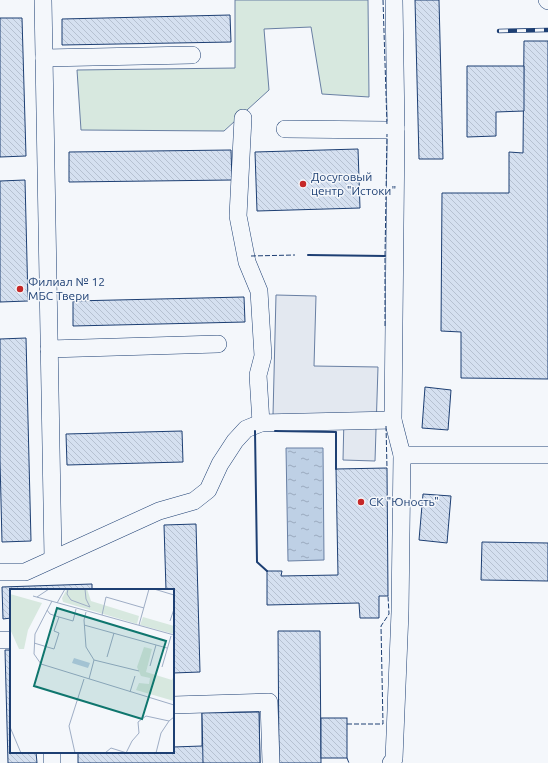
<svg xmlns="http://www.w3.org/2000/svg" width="548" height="763" viewBox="0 0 548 763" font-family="Ubuntu,sans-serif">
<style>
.green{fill:#d7e8df;stroke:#687fa3}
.parking{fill:#e3e8f0;stroke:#687fa3}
.water{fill:url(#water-ripples);stroke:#687fa3}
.building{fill:url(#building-back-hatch);stroke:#1d3f73}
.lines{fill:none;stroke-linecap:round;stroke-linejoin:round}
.minor-casing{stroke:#1d3f73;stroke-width:18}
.minor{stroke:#f4f7fb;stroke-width:17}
.rail-casing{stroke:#1d3f73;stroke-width:4.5}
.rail{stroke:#f4f7fb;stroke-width:3;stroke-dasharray:9;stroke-linecap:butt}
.fence{stroke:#1d3f73;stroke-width:1;stroke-dasharray:5 2;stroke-linecap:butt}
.wall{stroke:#1d3f73;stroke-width:2}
.poi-dot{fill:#c62828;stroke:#f4f7fb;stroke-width:1.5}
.labels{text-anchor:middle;stroke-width:3;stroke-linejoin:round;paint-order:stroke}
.poi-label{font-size:12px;fill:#1d3f73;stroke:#f4f7fb;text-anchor:start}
.inset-road{fill:none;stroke:#9eadc5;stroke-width:1}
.view{fill:#0f766e;fill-opacity:0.15;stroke:#0f766e;stroke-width:2}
.inset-edge{fill:none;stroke:#1d3f73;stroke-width:2}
</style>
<defs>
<pattern id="water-ripples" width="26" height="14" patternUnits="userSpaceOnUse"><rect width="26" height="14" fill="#bed0e5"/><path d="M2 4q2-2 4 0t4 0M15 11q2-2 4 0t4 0" fill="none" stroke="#9aaabe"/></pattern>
<pattern id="building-back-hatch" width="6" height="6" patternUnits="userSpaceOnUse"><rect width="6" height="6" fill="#d5e0f0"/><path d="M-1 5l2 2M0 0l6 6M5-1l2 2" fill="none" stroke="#b6c1d1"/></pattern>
</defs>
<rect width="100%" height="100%" fill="#f4f7fb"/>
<path class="green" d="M235,0H368L369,97L322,94L311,27L264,29L269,90L224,131L81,130L77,70L235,68Z"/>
<path class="parking" d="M276,295L316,296L314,366L378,367L375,461L343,460L344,417L273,415Z"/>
<path class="water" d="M286,448H323L324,560L288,561Z"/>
<g class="building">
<path d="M415,0H439L443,159H419Z"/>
<path d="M230,15L231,42L62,45V19Z"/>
<path d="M0,18H22L26,156L0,157Z"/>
<path d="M524,41H548V379L461,378V332L441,331L442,193H509V152L523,153Z"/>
<path d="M467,66H524V111L496,112V136L467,137Z"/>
<path d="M358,149L360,208L257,211L255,152Z"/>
<path d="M231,150L232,180L69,182V152Z"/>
<path d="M25,180L28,301L0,302V181Z"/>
<path d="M244,297L245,322L73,326V301Z"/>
<path d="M26,338L31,541L2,542L0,460V339Z"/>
<path d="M425,387L451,390L448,430L422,428Z"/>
<path d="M182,431L183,462L67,465L66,434Z"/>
<path d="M387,468L388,596H379V618H360L359,603L267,605V571H282L281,576L338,575L336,469Z"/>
<path d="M423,494L451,496L447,543L419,540Z"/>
<path d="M196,524L200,672L173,673V590H166L164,525Z"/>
<path d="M482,542L548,543V581L481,580Z"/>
<path d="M92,584V590H11V618L3,619L2,587Z"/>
<path d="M278,631H320L321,763H279Z"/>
<path d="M5,650H11V752H36L37,763H8Z"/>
<path d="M259,712L260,763H78V752H173V747L202,746V713Z"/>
<path d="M259,712L260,763H203L202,713Z"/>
<rect x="321" y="718" width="26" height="40"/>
</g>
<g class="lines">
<defs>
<g id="minor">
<path d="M43,0L53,558"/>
<path d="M547,0L548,1"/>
<path d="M44,58L192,55"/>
<path d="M243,118L238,216L247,262L259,291L263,356L258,375L261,423"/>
<path d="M285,129L387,130L396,128"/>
<path d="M49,349L218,344"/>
<path d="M402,455H548"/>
<path d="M0,572H25L159,511L194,501L208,490L220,464L235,441L246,429L261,423L393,420"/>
<path d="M0,640H11"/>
<path d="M173,705L269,702L271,763"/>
<path d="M52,752V763"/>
<path d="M391,763L394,759L400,612L402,455L393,420L396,128L394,0"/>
</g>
</defs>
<use href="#minor" class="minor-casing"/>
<use href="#minor" class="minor"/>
<defs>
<path id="rail" d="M499,31L548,30"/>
</defs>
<use href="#rail" class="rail-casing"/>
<use href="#rail" class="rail"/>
<g class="fence">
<path d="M383,0L387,125"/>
<path d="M251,256L295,255"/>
<path d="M385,326V256L387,134"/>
<path d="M386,426L387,468"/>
<path d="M347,724H383L381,626L389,614L388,596"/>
<path d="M347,758L349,763"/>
</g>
<g class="wall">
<path d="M308,255L385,256"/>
<path d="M255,431L257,562L267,571"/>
<path d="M275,431L336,432V469"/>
</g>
</g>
<g class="poi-dot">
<circle cx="303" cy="184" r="4"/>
<circle cx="20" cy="289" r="4"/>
<circle cx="361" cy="502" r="4"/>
</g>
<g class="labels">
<g class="poi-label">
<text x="311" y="181">Досуговый<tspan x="311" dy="14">центр "Истоки"</tspan></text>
<text x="28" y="286">Филиал № 12<tspan x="28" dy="14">МБС Твери</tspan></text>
<text x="369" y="506">СК "Юность"</text>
</g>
</g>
<g transform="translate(10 589)">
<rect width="164" height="164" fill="#f4f7fb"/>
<path d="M57,0H77L81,12L129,27L127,35L53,13L52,9ZM0,5L32,14L18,41L14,60H9L0,40ZM133,28L164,37V45L130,36ZM134,58L142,60L136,83L162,91L164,86V112L126,101L129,94L139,95L140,89L131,87L127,78Z" fill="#d7e8df"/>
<path d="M64,69L80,74L78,79L62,74Z" fill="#bed0e5"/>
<path class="inset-road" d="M58,0L57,5L61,11L80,18M75,0L76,10L80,18M144,0L164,6M23,7L164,46M27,8L39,0M42,12L25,45L24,65L31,75L164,116M47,14L55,0M37,21L40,25L49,28M76,23L74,31L76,58L84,71L79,90M92,26L96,8L134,19M160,32L164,20M74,36L157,59M129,36L139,0M24,54L44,60L49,44L44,42L49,28L63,32L66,20M97,68L104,44M84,71L129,82M140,77L146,56M152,78L161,47M120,103L125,87M0,138L11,164M65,164L59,137L74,90M95,164L101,159L117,164M116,164L122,152L129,144L128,133L136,127L159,132L164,128M146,164L151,144L159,132"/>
<path class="view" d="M47,19L156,52L132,130L24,97Z"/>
<rect width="164" height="164" class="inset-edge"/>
</g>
</svg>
